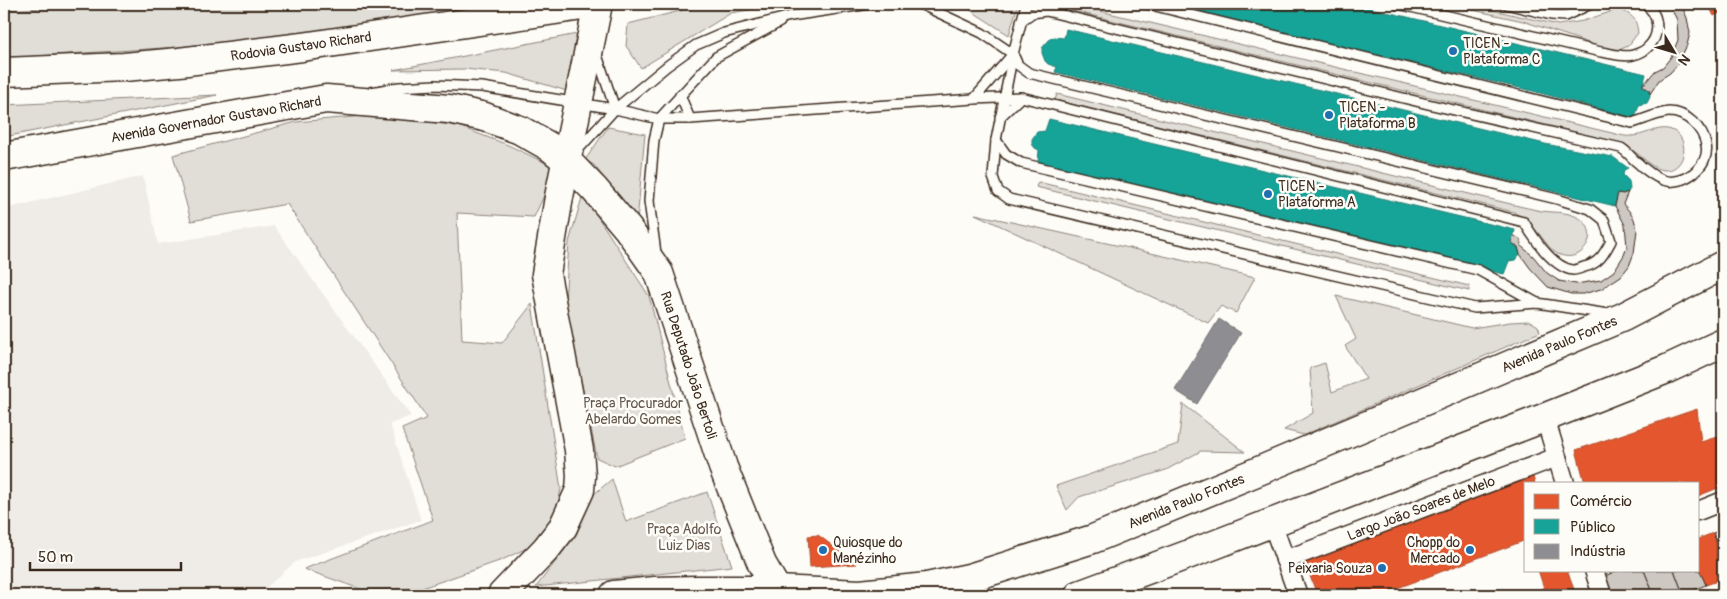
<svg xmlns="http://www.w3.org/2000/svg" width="1727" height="599" viewBox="0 0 1727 599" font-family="Pangolin,sans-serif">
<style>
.built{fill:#efece7}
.green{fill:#e1ded7;stroke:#8e847a}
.shops{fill:#e4572e;stroke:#b14a29}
.public{fill:#17a398;stroke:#227f73}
.industry{fill:#8d8d92;stroke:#746f6f}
.building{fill:#cdc8c2;stroke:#3b2a1e}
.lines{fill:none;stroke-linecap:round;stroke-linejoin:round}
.lane-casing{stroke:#3b2a1e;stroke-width:12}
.street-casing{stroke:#3b2a1e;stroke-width:21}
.primary-casing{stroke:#3b2a1e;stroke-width:31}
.highway-casing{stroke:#3b2a1e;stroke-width:31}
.lane{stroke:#fdfcf7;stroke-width:9}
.street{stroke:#fdfcf7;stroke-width:18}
.primary{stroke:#fdfcf7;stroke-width:28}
.highway{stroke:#fdfcf7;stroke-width:28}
.poi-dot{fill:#1f6fb2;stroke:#fdfcf7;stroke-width:2}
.labels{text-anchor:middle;stroke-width:5;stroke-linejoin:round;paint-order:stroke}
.poi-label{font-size:14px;fill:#3b2a1e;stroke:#fdfcf7;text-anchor:start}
.street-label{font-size:14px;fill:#3b2a1e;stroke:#fdfcf7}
.park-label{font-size:14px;fill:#64574c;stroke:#fdfcf7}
</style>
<rect width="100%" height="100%" fill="#fdfcf7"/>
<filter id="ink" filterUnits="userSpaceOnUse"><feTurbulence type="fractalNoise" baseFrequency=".02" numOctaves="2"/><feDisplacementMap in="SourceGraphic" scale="10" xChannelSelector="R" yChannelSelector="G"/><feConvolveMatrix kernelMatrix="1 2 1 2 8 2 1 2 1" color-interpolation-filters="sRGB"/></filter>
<g filter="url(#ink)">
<path class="built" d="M143,176L158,244L274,226L411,416L390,424L421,520L295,562L258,595H4V209Z"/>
<g class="green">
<path d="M124,4H498L390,24L179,47L4,58V10Z"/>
<path d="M708,4H784L731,13L641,68L626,46L628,24Z"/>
<path d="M947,4H1018L1009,35L970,10Z"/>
<path d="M1445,4H1467L1558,25L1583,21L1619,9C1633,16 1636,17 1638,33L1628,46L1619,50L1601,47L1523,21Z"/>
<path d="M1075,5L1616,134C1621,135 1626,137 1631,136C1644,136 1655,127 1668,129C1692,134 1687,172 1664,170C1651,169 1645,158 1635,152C1622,144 1607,140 1592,136L1073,11Z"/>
<path d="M577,34L567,91L506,73L464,69L393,70Z"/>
<path d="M1057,94L1523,207C1529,208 1535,210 1542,211C1555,213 1567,211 1579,218C1602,231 1584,266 1558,254C1550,250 1546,242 1540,235C1533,226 1524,219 1514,212L1055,100Z"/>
<path d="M217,95L4,137V105Z"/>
<path d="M375,115L458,126L508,145L552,166L548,187L534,217L457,213L462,340L502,343L532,304L561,489L554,523L533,545L502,560L422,588L363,590L304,569L433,520L402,429L427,418L287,204L191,221L173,155L296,122Z"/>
<path d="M608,127L645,134L637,222L594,165L585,160Z"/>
<path d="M1038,182L1469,286V291L1036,187Z"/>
<path d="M583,194L649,296L685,438L615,466L597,458L565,303L569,242Z"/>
<path d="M975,214L1129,248L1255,277L1236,313L1221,306L1208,323Z"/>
<path d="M1336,296L1472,328L1510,322L1530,321L1538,326L1540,332L1304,435L1284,430L1313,413L1310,368L1325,363L1332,392L1366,379L1345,346L1356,339Z"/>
<path d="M1183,404L1245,452L1201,451L1166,470L1079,497L1067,510L1056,486L1178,444Z"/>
<path d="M612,479L626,522L707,492L732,566L536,587L576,535L593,495Z"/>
</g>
<g class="shops">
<path d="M1708,4H1723V6L1721,8L1723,11L1714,16Z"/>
<path d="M1697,409L1701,442L1723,435V486L1698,496V483H1585L1576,450Z"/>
<path d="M1531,471L1535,483H1526V540L1379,595H1317L1303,557Z"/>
<path d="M1713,533L1723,557V579L1706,585L1698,567V539Z"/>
<path d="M818,535L857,564L810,567L808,536Z"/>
<path d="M1538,570H1567L1576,595H1526L1544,588Z"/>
</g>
<g class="public">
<path d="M1158,4H1353L1646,74L1643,86L1649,90L1650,97L1647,103L1639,105L1635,118L1533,91Z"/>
<path d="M1551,4H1570L1569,8Z"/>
<path d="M1066,29L1545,144L1613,157L1628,168L1624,170L1623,175L1629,181L1630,189L1628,192L1623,194L1618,193L1615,206L1055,72L1057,67L1048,64L1045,61L1042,53V48L1051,38L1055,37L1064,38Z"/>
<path d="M1049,119L1515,230L1512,243L1518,247L1520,254L1515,260L1509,261L1504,274L1305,225L1038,163L1039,150L1035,148L1032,144V139L1037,132L1045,131Z"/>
</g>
<path class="industry" d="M1219,319L1241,333L1197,404L1175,390Z"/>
<g class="building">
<path d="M1669,4H1681L1687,18L1690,33L1687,45L1678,64L1670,73L1659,80L1650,94L1649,90L1643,86V83H1645L1655,71L1663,67L1671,57L1678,40L1677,20Z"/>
<path d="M1628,192L1623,204L1629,211L1634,219L1637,230L1634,253L1629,266L1621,276L1601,289L1583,294H1571L1548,287L1530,268L1520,254L1518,247L1512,243L1513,235L1521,240V246L1533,256L1547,273L1559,281L1576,284L1601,280L1614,271L1624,255L1627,247L1625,225L1615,206L1618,193L1623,194Z"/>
<path d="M1723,529V557L1713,533Z"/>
<path d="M1698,567L1706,585L1683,594L1674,570H1698Z"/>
<path d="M1619,570H1644L1654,595H1607L1600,578Z"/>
<path d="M1644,570H1674L1683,594L1654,595Z"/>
</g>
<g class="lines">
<defs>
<g id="lane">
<path d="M1026,4L1013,54L996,140L993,177L998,191L1009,199L1475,308L1537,303L1608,314"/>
<path d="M1398,4L1601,52C1610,53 1624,58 1633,55C1637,54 1644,51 1647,48C1661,36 1660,13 1644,4"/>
<path d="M1506,4L1551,15L1565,16L1591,4"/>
<path d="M1021,21L1032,13L1046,11L1432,105L1621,148C1628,152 1631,158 1638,163C1644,169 1655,177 1663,180C1682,187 1711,166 1706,145C1703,128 1686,112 1669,112C1661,112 1640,121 1632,123L1147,4"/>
<path d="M596,52L615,109"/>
<path d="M371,92L399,87L435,85L482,87L615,109L659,119H690L974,99L1021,97L1524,222C1533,237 1553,268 1573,270C1576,270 1581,268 1584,267C1599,264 1604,254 1611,241L1604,220L1590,209L1557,199L1029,73L1018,65L1013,54L982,33L920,4"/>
<path d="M680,95L690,119"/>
<path d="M974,99L1012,55"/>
<path d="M1000,117L1021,97"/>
<path d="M996,140L1006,154L1021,163L1478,270L1537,303"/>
<path d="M577,151L615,109L667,66L696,45L724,33L791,16L870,4"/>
<path d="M656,253L649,201L654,140L659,119L716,57L780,22"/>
</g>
<g id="street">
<path d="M1545,418L1565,483"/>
<path d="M1698,511L1723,501"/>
<path d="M1272,523L1298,595"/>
<path d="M1285,560L1557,457"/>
<path d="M1594,570L1602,595"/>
</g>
<g id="primary">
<path d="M4,157L326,99L449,109L485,117L520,130L550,147L567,161L595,190L628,229L659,273L723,467L762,564L777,590L786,595"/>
<path d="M502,595L546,549L563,527L580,490L581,476L579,450L546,274L559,197L598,4"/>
<path d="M614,595L655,591L697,590H777L860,594L927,587L969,578L1093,539L1261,470L1623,317L1723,265"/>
<path d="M1079,595L1214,545L1531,423L1667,369L1723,343"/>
</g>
<path id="highway" d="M4,72L124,67L179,62L302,47L596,4"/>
</defs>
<use href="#lane" class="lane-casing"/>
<use href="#street" class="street-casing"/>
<use href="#primary" class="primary-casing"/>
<use href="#highway" class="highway-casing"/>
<use href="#lane" class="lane"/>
<use href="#street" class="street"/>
<use href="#primary" class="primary"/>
<use href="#highway" class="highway"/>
</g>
</g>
<g class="poi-dot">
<circle cx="1453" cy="51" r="5"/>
<circle cx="1329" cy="115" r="5"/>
<circle cx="1268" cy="194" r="5"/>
<circle cx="823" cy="550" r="5"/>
<circle cx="1470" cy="550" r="5"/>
<circle cx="1382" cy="568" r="5"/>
</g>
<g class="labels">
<g class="poi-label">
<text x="1463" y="48">TICEN -<tspan x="1463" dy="16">Plataforma C</tspan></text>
<text x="1339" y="112">TICEN -<tspan x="1339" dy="16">Plataforma B</tspan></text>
<text x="1278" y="191">TICEN -<tspan x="1278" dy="16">Plataforma A</tspan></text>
<text x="833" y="547">Quiosque do<tspan x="833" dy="16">Manézinho</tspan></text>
<text x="1460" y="547" text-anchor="end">Chopp do<tspan x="1460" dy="16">Mercado</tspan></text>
<text x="1372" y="573" text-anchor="end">Peixaria Souza</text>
</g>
<g class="street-label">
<text transform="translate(301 46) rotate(-8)" y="5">Rodovia Gustavo Richard</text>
<text transform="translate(216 119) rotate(-10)" y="5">Avenida Governador Gustavo Richard</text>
<text transform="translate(1559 344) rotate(-23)" y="5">Avenida Paulo Fontes</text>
<text transform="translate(689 365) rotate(72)" y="5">Rua Deputado João Bertoli</text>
<text transform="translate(1186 501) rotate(-22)" y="5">Avenida Paulo Fontes</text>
<text transform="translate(1421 508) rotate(-21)" y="5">Largo João Soares de Melo</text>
</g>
<g class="park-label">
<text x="633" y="408">Praça Procurador<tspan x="633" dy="16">Abelardo Gomes</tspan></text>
<text x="684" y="534">Praça Adolfo<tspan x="684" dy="16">Luiz Dias</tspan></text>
</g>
</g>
<rect width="1727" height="599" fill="none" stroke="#fdfcf7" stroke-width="20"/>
<rect x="10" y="10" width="1707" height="579" fill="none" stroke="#3b2a1e" stroke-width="2" filter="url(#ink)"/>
<rect x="1524" y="482" width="175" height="90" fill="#fdfcf7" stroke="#afa8a0"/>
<rect x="1534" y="494" width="25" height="15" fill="#e4572e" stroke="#afa8a0"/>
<text x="1570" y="506" font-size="15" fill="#3b2a1e">Comércio</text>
<rect x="1534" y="519" width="25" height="15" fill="#17a398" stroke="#afa8a0"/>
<text x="1570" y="532" font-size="15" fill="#3b2a1e">Público</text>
<rect x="1534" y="544" width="25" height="15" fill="#8d8d92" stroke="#afa8a0"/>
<text x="1570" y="556" font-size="15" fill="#3b2a1e">Indústria</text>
<g transform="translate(1674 52) rotate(128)" stroke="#fdfcf7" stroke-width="4" paint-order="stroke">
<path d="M0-4L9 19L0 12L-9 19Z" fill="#3b2a1e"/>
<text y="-8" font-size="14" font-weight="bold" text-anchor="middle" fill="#3b2a1e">N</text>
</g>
<path d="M30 562v8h151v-8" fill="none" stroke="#3b2a1e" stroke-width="2.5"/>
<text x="38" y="562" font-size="15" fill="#3b2a1e" stroke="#fdfcf7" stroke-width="4" paint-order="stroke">50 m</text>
</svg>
